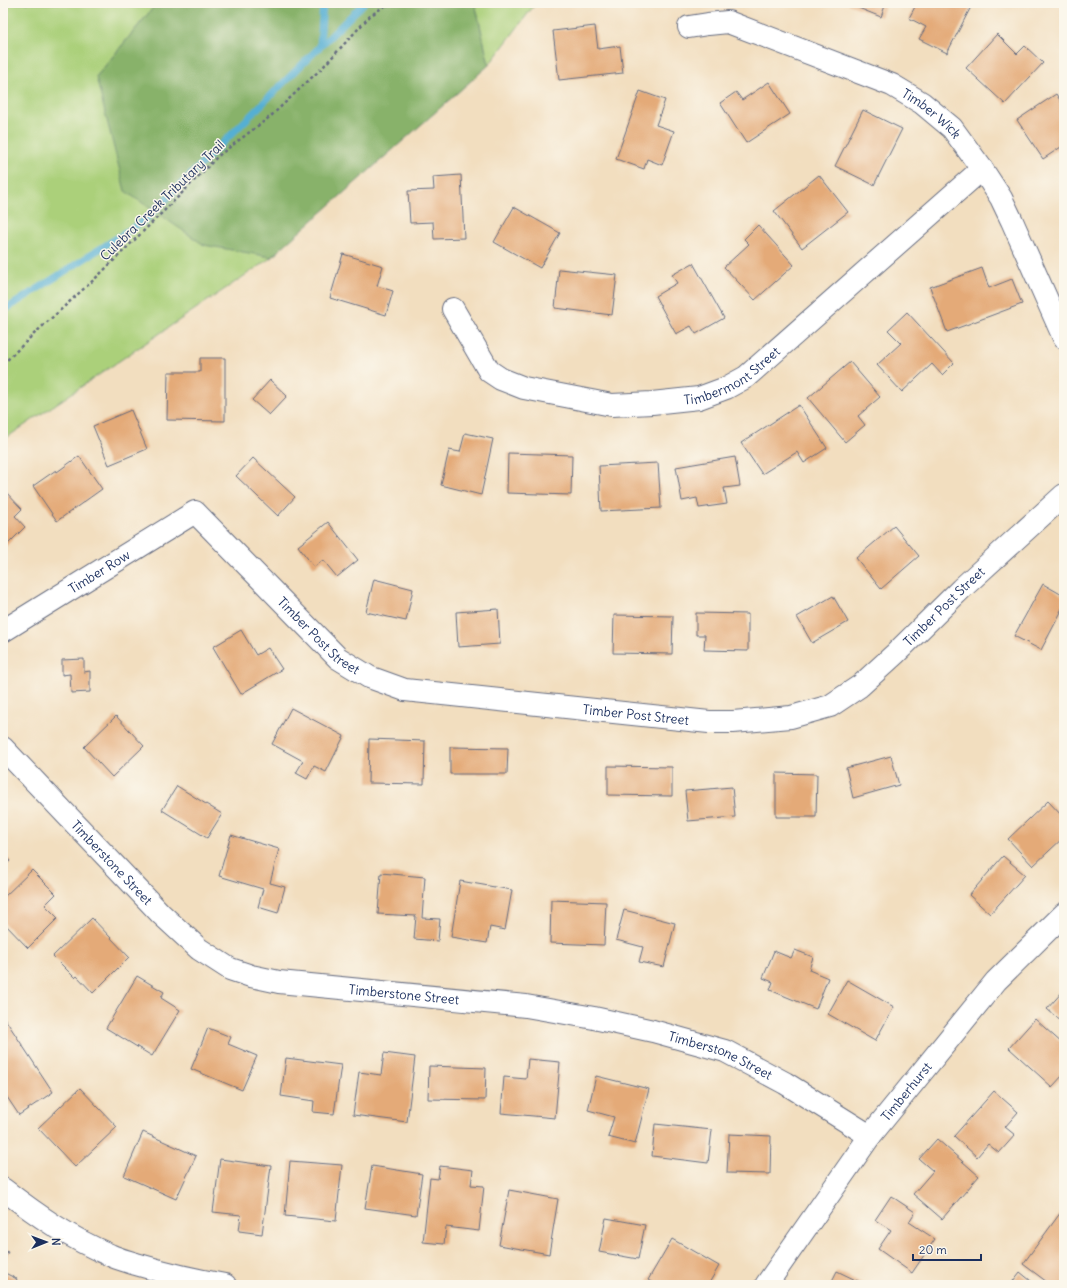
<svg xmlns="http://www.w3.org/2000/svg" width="1067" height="1288" viewBox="0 0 1067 1288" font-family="Delius,sans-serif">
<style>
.green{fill:#abd07a;stroke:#63806c}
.forest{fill:#88b26a;stroke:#527064}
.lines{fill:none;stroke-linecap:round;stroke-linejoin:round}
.stream{stroke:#55afd3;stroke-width:7}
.building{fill:#e4aa78}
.minor-casing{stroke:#666c80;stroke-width:24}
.tertiary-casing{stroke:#666c80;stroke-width:24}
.path{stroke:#666c80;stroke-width:2.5;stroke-dasharray:3 3;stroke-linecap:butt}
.minor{stroke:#fff;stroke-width:22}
.tertiary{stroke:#fff;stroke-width:22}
.labels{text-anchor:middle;stroke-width:3;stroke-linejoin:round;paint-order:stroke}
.street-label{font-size:13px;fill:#1b2f5e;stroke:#fbf7ec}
</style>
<rect width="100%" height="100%" fill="#fbf7ec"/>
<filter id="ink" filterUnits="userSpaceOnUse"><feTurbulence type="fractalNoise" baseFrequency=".025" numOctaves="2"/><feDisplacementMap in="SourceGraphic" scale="8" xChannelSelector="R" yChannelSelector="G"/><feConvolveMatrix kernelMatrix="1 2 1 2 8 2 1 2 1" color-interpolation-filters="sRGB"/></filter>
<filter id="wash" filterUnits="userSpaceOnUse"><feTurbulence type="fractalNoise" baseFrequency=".012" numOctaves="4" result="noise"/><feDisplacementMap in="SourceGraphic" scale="16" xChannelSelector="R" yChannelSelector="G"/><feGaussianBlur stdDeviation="0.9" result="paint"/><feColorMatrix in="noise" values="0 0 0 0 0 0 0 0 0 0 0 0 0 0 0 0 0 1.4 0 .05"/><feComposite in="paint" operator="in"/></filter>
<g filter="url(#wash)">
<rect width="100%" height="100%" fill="#f2debf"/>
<g class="green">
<path d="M3,3H157L96,77L204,245L278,253L3,440Z"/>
<path d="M475,3H536L489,65Z"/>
</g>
<path class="forest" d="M157,3H475L489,65L271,257L204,245L125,191L96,77Z"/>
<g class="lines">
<g class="stream">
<path d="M320,46L323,3"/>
<path d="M3,311L145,220L364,3"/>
</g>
</g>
<g id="blocks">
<g class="building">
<path d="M846,3H886L881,17Z"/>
<path d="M917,3H973L947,53L919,39L926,27L909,18Z"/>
<path d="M595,26L598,49L620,46L623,73L559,80L553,31Z"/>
<path d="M997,34L1017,54L1025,46L1043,63L1005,104L966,68Z"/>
<path d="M769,82L790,114L746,143L720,103L736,92L742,100Z"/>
<path d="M640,91L665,100L656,125L674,131L662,165L647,159L644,169L616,159Z"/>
<path d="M1056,94L1064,106V145L1043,159L1017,120Z"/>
<path d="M863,110L902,129L874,185L835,166Z"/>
<path d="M461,175L464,238L434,239L433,222L410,223L408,191L434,190L433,177Z"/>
<path d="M819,175L848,212L802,248L774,211Z"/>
<path d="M514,207L560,233L540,268L494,242Z"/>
<path d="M758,225L794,265L755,300L724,267L749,244L744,239Z"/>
<path d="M343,254L383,266L377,286L393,291L386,315L330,298Z"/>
<path d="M693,263L724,318L696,334L691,326L676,334L655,296L677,283L672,275Z"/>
<path d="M982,268L989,288L1012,279L1022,304L947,332L930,287Z"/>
<path d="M559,269L617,275L612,315L555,308Z"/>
<path d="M907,312L954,363L942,375L932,364L902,392L877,365L901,343L888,330Z"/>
<path d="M200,358H225V421L167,420L168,372H200Z"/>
<path d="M850,362L880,397L858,416L865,425L845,442L808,398Z"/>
<path d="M270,380L287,396L269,415L252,400Z"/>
<path d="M799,405L827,448L804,463L797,452L762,474L741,443Z"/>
<path d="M131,410L147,449L109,465L93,426Z"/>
<path d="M465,433L493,439L481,495L441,485L449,450L460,452Z"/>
<path d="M508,453L572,455L571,495L507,493Z"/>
<path d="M79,456L102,489L57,521L33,486L56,470L57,472Z"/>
<path d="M735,457L740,486L724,488L727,504L699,508L697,498L682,501L676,467Z"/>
<path d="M253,458L295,497L278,516L236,476Z"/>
<path d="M658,463L661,508L601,511L599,466Z"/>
<path d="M3,489L22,509L15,516L25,527L3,549Z"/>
<path d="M328,522L358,560L337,577L323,560L314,567L298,546Z"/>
<path d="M894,526L919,556L881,589L856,558Z"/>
<path d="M374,579L413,589L406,621L366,612Z"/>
<path d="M1043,584L1064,596V605L1060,612H1061L1041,650L1014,636Z"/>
<path d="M833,596L848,622L812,643L797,617Z"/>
<path d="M498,609L500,644L458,647L456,612Z"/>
<path d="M696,613L748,614V651L704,650L705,635H696Z"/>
<path d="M614,615L673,616L672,654L613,653Z"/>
<path d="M241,630L256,655L268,648L282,669L241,694L213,647Z"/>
<path d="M84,659V672L90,671V692L71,693L70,674L62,675V660Z"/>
<path d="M291,708L344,736L326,772L314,766L307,779L296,773L303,761L272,744Z"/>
<path d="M116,716L144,746L112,777L84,747Z"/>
<path d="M369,739L425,741L424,784L368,783Z"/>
<path d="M450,747L508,748L507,774H450Z"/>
<path d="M891,756L899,785L853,798L846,768Z"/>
<path d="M608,766L672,767V796L608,795Z"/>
<path d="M776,773L817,774L816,817H776Z"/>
<path d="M177,786L222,814L207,838L162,810Z"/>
<path d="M732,787L735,817L688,821L685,791Z"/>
<path d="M1048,801L1064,818V837L1033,866L1008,839Z"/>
<path d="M231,835L279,849L270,883L285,887L278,913L258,907L263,889L219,876Z"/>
<path d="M3,853L10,861L3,868Z"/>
<path d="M1003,856L1025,875L990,914L969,895Z"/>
<path d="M32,870L56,894L45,905L58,918L28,948L3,922V898Z"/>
<path d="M381,873L425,877L422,918L440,919L438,941L414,939L416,916L378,914Z"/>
<path d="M460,881L512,890L505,930L490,927L487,943L451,937Z"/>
<path d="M551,900L606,902L604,945L550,943Z"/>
<path d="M624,910L675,923L664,967L639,962L643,947L616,940Z"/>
<path d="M92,918L129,957L93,993L77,976L75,978L53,956Z"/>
<path d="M795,950L813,957L809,970L828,978L816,1009L770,990L773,982L763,978L774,951L791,958Z"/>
<path d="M137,976L164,992L161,998L180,1010L152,1056L106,1028Z"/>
<path d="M847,980L894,1007L875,1041L828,1014Z"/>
<path d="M1064,990V1024L1047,1009Z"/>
<path d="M3,1016L53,1092L19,1115L3,1091Z"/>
<path d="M1035,1019L1064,1045V1074L1052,1087L1009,1048Z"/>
<path d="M208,1028L231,1037L228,1044L257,1056L242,1090L191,1069Z"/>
<path d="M384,1053L415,1057L407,1122L353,1115L359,1072L381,1075Z"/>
<path d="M286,1058L341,1065L334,1114L313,1112L314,1101L281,1096Z"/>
<path d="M528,1059L560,1062L555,1118L501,1113L504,1077L526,1079Z"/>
<path d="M429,1066L486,1068L485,1100L428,1099Z"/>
<path d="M596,1076L649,1089L635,1144L608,1137L614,1117L588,1110Z"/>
<path d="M80,1088L117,1127L75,1167L38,1128Z"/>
<path d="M994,1091L1018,1112L1005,1127L1015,1135L999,1153L988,1144L977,1157L954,1136Z"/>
<path d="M655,1124L712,1130L708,1163L652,1156Z"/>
<path d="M143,1132L196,1156L176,1199L124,1176Z"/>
<path d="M729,1134L771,1136L770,1174L727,1173Z"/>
<path d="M937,1139L979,1176L942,1219L913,1194L933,1171L919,1159Z"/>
<path d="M220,1159L271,1166L262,1234L239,1231L241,1215L213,1212Z"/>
<path d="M290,1161L342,1165L336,1221L285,1216Z"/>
<path d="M372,1166L422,1174L416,1215L365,1208Z"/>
<path d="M440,1166L473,1170L471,1185L484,1186L479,1231L446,1227L444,1244L423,1242L430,1178L438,1179Z"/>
<path d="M509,1190L558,1199L549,1254L499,1245Z"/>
<path d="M891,1196L915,1212L909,1222L935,1239L912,1273L878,1249L891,1230L875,1220Z"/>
<path d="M1061,1212L1064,1214V1285H1051L1023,1264Z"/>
<path d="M606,1218L645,1225L638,1259L599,1252Z"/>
<path d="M672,1239L719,1266L708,1285H656L648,1280Z"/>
<path d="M3,1250L8,1252L3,1261Z"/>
<path d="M837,1271L866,1285H830Z"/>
<path d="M3,1272L17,1279L14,1285H3Z"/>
<path d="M1020,1272L1036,1285H1010Z"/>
</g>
</g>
</g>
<g filter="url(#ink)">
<use href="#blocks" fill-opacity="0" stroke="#666c80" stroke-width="1"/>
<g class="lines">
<defs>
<g id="minor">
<path id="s1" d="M689,27L708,24L728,22L892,85L922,103L952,128L982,169L1001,198L1012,221L1064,338"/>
<path id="s2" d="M453,309L489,371L501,379L524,388L612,405L652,403L699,398L726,388L746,377L982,169"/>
<path id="s3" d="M3,631L195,512L338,658L369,677L405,690L709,722H733L791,717L830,706L860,686L895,654L961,589L1064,495"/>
<path id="s4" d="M3,748L161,914L199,949L230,969L251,976L279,982L526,1006L594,1018L653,1031L725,1051L785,1083L870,1136"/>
<path id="s5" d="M766,1285L870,1136L996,981L1064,914"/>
</g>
<path id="tertiary" d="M3,1189C37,1215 71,1239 110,1255C118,1259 127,1261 136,1264C166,1273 195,1280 225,1285"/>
</defs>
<use href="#minor" class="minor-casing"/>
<use href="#tertiary" class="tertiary-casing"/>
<path class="path" d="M3,364L34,334L99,275L179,196L218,156L271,116L323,67L370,16L389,3"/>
<use href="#minor" class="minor"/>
<use href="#tertiary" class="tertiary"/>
</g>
</g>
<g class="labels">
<g class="street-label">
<text dy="5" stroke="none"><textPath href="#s1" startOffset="264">Timber Wick</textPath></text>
<text transform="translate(162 200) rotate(-44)" y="5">Culebra Creek Tributary Trail</text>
<text dy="5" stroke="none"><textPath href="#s2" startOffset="327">Timbermont Street</textPath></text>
<text dy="5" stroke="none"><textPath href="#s3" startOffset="113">Timber Row</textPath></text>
<text dy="5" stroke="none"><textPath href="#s3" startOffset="1085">Timber Post Street</textPath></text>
<text dy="5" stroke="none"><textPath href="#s3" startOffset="401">Timber Post Street</textPath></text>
<text dy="5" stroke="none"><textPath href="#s3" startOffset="737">Timber Post Street</textPath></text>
<text dy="5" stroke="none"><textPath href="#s4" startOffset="158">Timberstone Street</textPath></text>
<text dy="5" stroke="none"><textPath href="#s4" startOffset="494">Timberstone Street</textPath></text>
<text dy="5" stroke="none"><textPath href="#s4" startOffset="818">Timberstone Street</textPath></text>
<text dy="5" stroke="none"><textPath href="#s5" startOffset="239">Timberhurst</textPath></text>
</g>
</g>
<rect width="1067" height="1288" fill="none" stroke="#fbf7ec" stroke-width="16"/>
<g transform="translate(46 1242) rotate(89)" stroke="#fbf7ec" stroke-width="3" paint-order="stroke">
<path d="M0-3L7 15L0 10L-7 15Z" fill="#1b2f5e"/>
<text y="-6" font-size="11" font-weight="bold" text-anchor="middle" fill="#1b2f5e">N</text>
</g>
<path d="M913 1254v6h68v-6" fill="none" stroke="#1b2f5e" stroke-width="2"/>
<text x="919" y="1254" font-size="12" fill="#1b2f5e" stroke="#fbf7ec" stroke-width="3" paint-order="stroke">20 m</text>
</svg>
